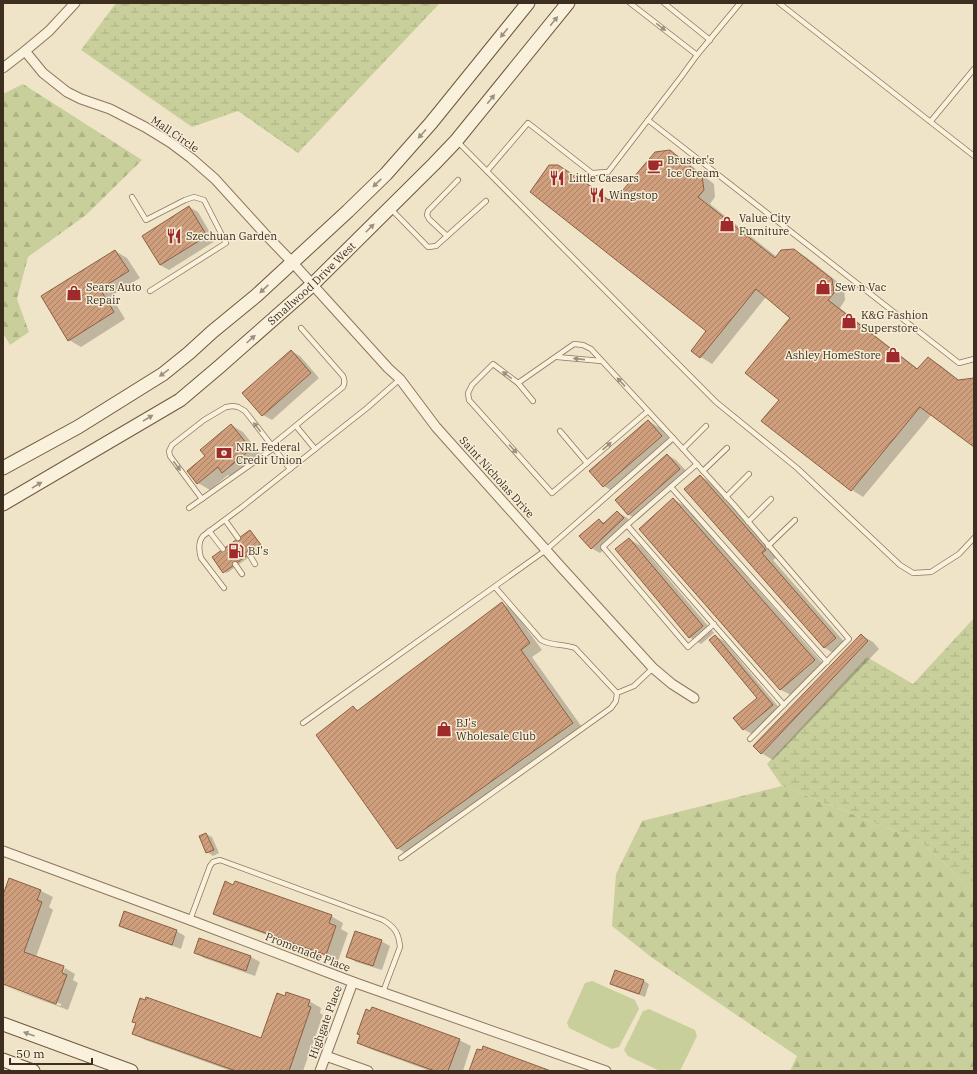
<svg xmlns="http://www.w3.org/2000/svg" width="977" height="1074" viewBox="0 0 977 1074" font-family="'IBM Plex Serif',serif">
<style>
.forest{fill:url(#forest-firs)}
.wetland{fill:url(#wetland-marsh)}
.park{fill:#c9cf9b}
.shadow{fill:#0003}
.building{fill:url(#building-hatch);stroke:#8d5f41}
.lines{fill:none;stroke-linecap:round;stroke-linejoin:round}
.lane-casing{stroke:#8d765c;stroke-width:6}
.street-casing{stroke:#8d765c;stroke-width:11}
.secondary-casing{stroke:#6f573f;stroke-width:15}
.lane{stroke:#faf1dc;stroke-width:4.5}
.street{stroke:#faf1dc;stroke-width:9}
.secondary{stroke:#faf1dc;stroke-width:13}
.oneway{fill:#9c907e}
.labels{text-anchor:middle;stroke-width:3;stroke-linejoin:round;paint-order:stroke}
.street-label{font-size:11px;fill:#3d2e20;stroke:#f7eed8}
.poi-label{font-size:11px;fill:#3d2e20;stroke:#f7eed8;text-anchor:start}
</style>
<defs>
<pattern id="forest-firs" width="22" height="20" patternUnits="userSpaceOnUse"><rect width="22" height="20" fill="#c9cf9b"/><path d="M5 1l3.5 6h-7zM16 11l3.5 6h-7z" fill="#aeb285"/></pattern>
<pattern id="wetland-marsh" width="20" height="14" patternUnits="userSpaceOnUse"><rect width="20" height="14" fill="#c9cf9b"/><path d="M1 5h8M5 5V1M11 12h8M15 12V8" fill="none" stroke="#aeb285"/></pattern>
<pattern id="building-hatch" width="6" height="6" patternUnits="userSpaceOnUse"><rect width="6" height="6" fill="#cf9f7d"/><path d="M-1 1l2-2M0 6l6-6M5 7l2-2" fill="none" stroke="#a98266"/></pattern>
</defs>
<rect width="100%" height="100%" fill="#f0e4c8"/>
<g class="forest">
<path d="M23,84L142,160L86,215L28,257L17,299L29,332L10,345L3,333V94Z"/>
<path d="M782,786L922,842L974,892V1071H790L797,1056L651,957L612,926L616,874L642,821Z"/>
</g>
<g class="wetland">
<path d="M116,3H440L298,153L238,111L192,127L81,50Z"/>
<path d="M974,618V892L922,842L782,786L767,764L867,657L913,684Z"/>
</g>
<g class="park">
<path d="M592,981L635,1000L639,1009L619,1047L612,1049L569,1028L567,1023L585,983Z"/>
<path d="M649,1009L695,1030L697,1036L680,1071H660L628,1056L624,1050L643,1011Z"/>
</g>
<g class="shadow">
<path d="M669,151L682,158L714,184L715,197L710,204L777,257L794,250L806,257L844,287L845,300L840,308L918,369L928,358L940,365L960,381L974,379V446L932,414L863,497L852,490L781,400L791,318L766,297L712,364L701,357L693,351L708,331L570,173L610,200L617,198Z"/>
<path d="M189,207L198,212L215,241L169,270L160,265Z"/>
<path d="M115,251L127,258L140,278L111,296L125,319L81,347L69,340Z"/>
<path d="M291,351L300,356L319,378L272,420L263,415L244,393Z"/>
<path d="M648,421L660,428L673,443L615,493L604,486Z"/>
<path d="M231,425L243,432L262,456L235,479L228,475L210,490L198,483L188,471L206,456Z"/>
<path d="M667,455L676,460L689,474L638,520L629,515L616,500Z"/>
<path d="M700,476L712,483L777,557L773,560L847,645L836,655L825,648L685,489Z"/>
<path d="M673,499L685,506L826,667L793,696L781,690L640,529Z"/>
<path d="M617,512L626,517L633,524L600,553L591,548L599,520L605,523Z"/>
<path d="M250,531L252,532L263,547L227,573L224,572Z"/>
<path d="M629,539L641,546L714,633L701,644L689,637Z"/>
<path d="M502,603L513,610L542,650L532,657L584,730L409,855L397,848L353,707L359,711Z"/>
<path d="M861,635L873,642L879,649L773,760L761,753Z"/>
<path d="M715,636L724,641L781,710L752,734L743,729L758,698Z"/>
<path d="M206,834L212,837L219,853L213,856L207,852Z"/>
<path d="M10,879L41,891L53,897L49,907L53,910L36,957L64,968H62L61,978L65,968L75,974L73,980L78,983L68,1010L3,986L61,1006V1004L3,983V898Z"/>
<path d="M214,914L331,916L343,923L341,929L348,933L338,961L226,920Z"/>
<path d="M120,925L176,931L185,936L181,949L129,930Z"/>
<path d="M200,939L251,957L260,962L255,976L204,958L195,952Z"/>
<path d="M381,941L390,946L382,970L356,962L348,957Z"/>
<path d="M615,971L644,981L649,984L645,997L617,987L611,984Z"/>
<path d="M285,997L309,1001L321,1008L320,1013L323,1015L303,1071H231L145,1040L133,1033L146,1001L262,1039Z"/>
<path d="M459,1040L471,1046L463,1071H430L370,1049L358,1043Z"/>
</g>
<g class="building">
<path d="M670,150L702,176L704,190L698,197L775,258L781,250L794,249L832,279L834,293L828,300L917,369L928,357L958,380L974,378V447L920,407L851,491L761,421L779,400L745,373L790,318L756,289L700,358L691,351L706,331L530,192L549,165H558L595,189L608,200L617,197L655,152Z"/>
<path d="M189,206L207,236L160,265L142,236Z"/>
<path d="M115,250L129,271L100,289L114,312L68,341L41,296Z"/>
<path d="M291,350L311,373L262,416L242,393Z"/>
<path d="M648,420L662,436L603,487L589,471Z"/>
<path d="M231,424L251,449L222,473L218,467L197,484L187,471L205,456L200,450Z"/>
<path d="M667,454L680,469L628,515L615,500Z"/>
<path d="M700,475L766,550L762,553L836,638L824,648L684,489Z"/>
<path d="M673,498L815,660L780,690L639,529Z"/>
<path d="M617,511L624,518L591,549L579,536L599,519L603,524Z"/>
<path d="M250,530L261,545L223,573L212,557Z"/>
<path d="M629,538L703,626L689,638L615,549Z"/>
<path d="M502,602L530,643L521,650L573,723L397,849L316,735L353,706L357,711Z"/>
<path d="M861,634L868,641L761,754L753,746Z"/>
<path d="M715,635L773,705L743,730L733,718L757,698L709,640Z"/>
<path d="M206,833L214,850L206,853L199,836Z"/>
<path d="M9,878L41,890L37,900L42,902L24,952L64,966L62,973L67,975L56,1004L3,984V895Z"/>
<path d="M225,881L233,885L235,881L332,915L329,923L336,926L326,955L213,914Z"/>
<path d="M124,911L177,930L172,945L119,926Z"/>
<path d="M355,931L382,940L373,966L346,957Z"/>
<path d="M199,938L251,956L246,971L194,953Z"/>
<path d="M615,970L644,980L639,994L610,984Z"/>
<path d="M286,992L310,1000L308,1006L311,1007L289,1071H236L132,1034L136,1023L132,1022L140,998L145,1000L146,997L261,1038L277,993L285,996Z"/>
<path d="M372,1007L460,1039L448,1071L446,1070L445,1071H435L357,1043L360,1035L357,1034L366,1009L370,1011Z"/>
<path d="M483,1046L551,1071H469L477,1049L482,1050Z"/>
</g>
<g class="lines">
<defs>
<g id="lane">
<path d="M630,3L697,55"/>
<path d="M664,3L710,40"/>
<path d="M779,3L974,156"/>
<path d="M648,120L959,363L974,359"/>
<path d="M931,121L974,69"/>
<path d="M457,141L716,402L797,468L900,565L913,573L931,572L959,554L974,538"/>
<path d="M487,171L528,123L592,173L608,172L681,77L697,55L740,3"/>
<path d="M132,197L146,220L185,200L194,197L204,200L226,243L150,291"/>
<path d="M391,209L428,247L436,246L486,201"/>
<path d="M447,236L429,219L427,215L428,211L458,180"/>
<path d="M557,357L601,361"/>
<path d="M518,383L533,401"/>
<path d="M648,411L552,493L469,400L468,393L472,385L493,364L518,383L574,344L583,345L591,349L673,438"/>
<path d="M296,426L315,449"/>
<path d="M560,431L587,463"/>
<path d="M272,445L343,387C345,383 345,380 343,376L301,328"/>
<path d="M683,449L706,426"/>
<path d="M703,471L727,448"/>
<path d="M671,487L827,662"/>
<path d="M726,497L749,474"/>
<path d="M202,499L170,456L169,451L172,445L204,420L226,407L233,406L238,407L245,411L290,469"/>
<path d="M189,508L274,448"/>
<path d="M225,520L238,538"/>
<path d="M748,522L771,499"/>
<path d="M627,525L697,464"/>
<path d="M209,531L223,549"/>
<path d="M768,546L795,520"/>
<path d="M249,554L255,564"/>
<path d="M235,564L242,574"/>
<path d="M224,588L201,558C199,551 198,542 203,536L242,507L367,408L400,379"/>
<path d="M714,624L688,647L603,547L627,525L784,705"/>
<path d="M617,693L634,686L653,668"/>
<path d="M303,723L546,550L673,438L734,505L849,639L750,739"/>
<path d="M401,858L611,708L616,701L617,693L575,648C564,644 551,646 541,640L495,587"/>
<path d="M190,920L210,866L213,862L220,860L383,920C395,927 399,934 400,947L383,992"/>
</g>
<g id="street">
<path d="M25,51L43,73L67,92L81,99L110,109L145,127L171,143L191,158L215,179L265,234L292,262L388,368L400,379L436,427L562,568L653,668L672,684L694,698"/>
<path d="M3,68L25,51L49,31L75,3"/>
<path d="M3,851L190,920L353,982L606,1071"/>
<path d="M326,1056L368,1071"/>
<path d="M320,1071L353,982"/>
</g>
<g id="secondary">
<path d="M3,468L78,427L163,374L189,353L212,332L257,295L348,211L386,174L431,123L528,3"/>
<path id="s1" d="M3,504L180,400L219,367L312,285L434,164L456,141L568,3"/>
<path d="M3,1024L131,1071"/>
<path d="M3,1060L33,1071"/>
</g>
</defs>
<use href="#lane" class="lane-casing"/>
<use href="#street" class="street-casing"/>
<use href="#secondary" class="secondary-casing"/>
<use href="#lane" class="lane"/>
<use href="#street" class="street"/>
<use href="#secondary" class="secondary"/>
</g>
<defs><path id="oneway-solid" d="M-6-.8H1V-3.2L6.5 0L1 3.2V.8H-6Z"/></defs>
<g class="oneway">
<use href="#oneway-solid" transform="translate(554 21) rotate(-51)"/>
<use href="#oneway-solid" transform="translate(661 27) rotate(38)"/>
<use href="#oneway-solid" transform="translate(504 33) rotate(129)"/>
<use href="#oneway-solid" transform="translate(491 99) rotate(-51)"/>
<use href="#oneway-solid" transform="translate(422 134) rotate(132)"/>
<use href="#oneway-solid" transform="translate(377 183) rotate(136)"/>
<use href="#oneway-solid" transform="translate(370 228) rotate(-45)"/>
<use href="#oneway-solid" transform="translate(264 289) rotate(137)"/>
<use href="#oneway-solid" transform="translate(251 339) rotate(-42)"/>
<use href="#oneway-solid" transform="translate(579 359) rotate(-174)"/>
<use href="#oneway-solid" transform="translate(164 373) rotate(144)"/>
<use href="#oneway-solid" transform="translate(507 375) rotate(-143)"/>
<use href="#oneway-solid" transform="translate(621 382) rotate(-133)"/>
<use href="#oneway-solid" transform="translate(148 418) rotate(-31)"/>
<use href="#oneway-solid" transform="translate(257 427) rotate(-128)"/>
<use href="#oneway-solid" transform="translate(607 446) rotate(-41)"/>
<use href="#oneway-solid" transform="translate(513 449) rotate(48)"/>
<use href="#oneway-solid" transform="translate(177 466) rotate(53)"/>
<use href="#oneway-solid" transform="translate(37 485) rotate(-31)"/>
<use href="#oneway-solid" transform="translate(29 1034) rotate(-160)"/>
</g>
<defs>
<symbol id="cafe-bare" viewBox="-9 -9 18 18"><path d="M-5.5-4.5H6V0H3Q3 3.5 0 3.5H-2.5Q-5.5 3.5-5.5 0ZM3-3.2v2h1.7v-2ZM-6 4.5H4V6H-6Z" fill="#9e2a2b" stroke="#f7eed8" stroke-width="2.5" paint-order="stroke"/></symbol>
<symbol id="restaurant-bare" viewBox="-9 -9 18 18"><path d="M-5-6h1v4h1v-4h1v4h1v-4h1v5L-1.5 .5V6h-2V.5L-5-1ZM5-6V6H3V1.5H1.5Q1.5-4 5-6Z" fill="#9e2a2b" stroke="#f7eed8" stroke-width="2.5" paint-order="stroke"/></symbol>
<symbol id="shop-bare" viewBox="-9 -9 18 18"><path d="M-5-2.5h2.3a2.7 3.5 0 0 1 5.4 0H5L5.5 6h-11ZM-1.5-2.5h3a1.5 2.3 0 0 0-3 0Z" fill="#9e2a2b" stroke="#f7eed8" stroke-width="2.5" paint-order="stroke"/></symbol>
<symbol id="bank-bare" viewBox="-9 -9 18 18"><path d="M-6-4H6V4H-6ZM0-2.3a2.3 2.3 0 1 0 0 4.6a2.3 2.3 0 1 0 0-4.6Z" fill="#9e2a2b" stroke="#f7eed8" stroke-width="2.5" paint-order="stroke"/></symbol>
<symbol id="fuel-bare" viewBox="-9 -9 18 18"><path d="M-5.5-6h7V0h2V4h1.3V-2.5L3-4.5l.8-.8L6-3V5H2.5V1h-1V6h-7ZM-4.2-4.7v3.2H.2V-4.7Z" fill="#9e2a2b" stroke="#f7eed8" stroke-width="2.5" paint-order="stroke"/></symbol>
</defs>
<g fill-rule="evenodd">
<use href="#cafe-bare" x="644" y="155" width="22" height="22"/>
<use href="#restaurant-bare" x="546" y="167" width="22" height="22"/>
<use href="#restaurant-bare" x="586" y="184" width="22" height="22"/>
<use href="#shop-bare" x="716" y="213" width="22" height="22"/>
<use href="#restaurant-bare" x="163" y="225" width="22" height="22"/>
<use href="#shop-bare" x="812" y="276" width="22" height="22"/>
<use href="#shop-bare" x="63" y="282" width="22" height="22"/>
<use href="#shop-bare" x="838" y="310" width="22" height="22"/>
<use href="#shop-bare" x="882" y="344" width="22" height="22"/>
<use href="#bank-bare" x="213" y="442" width="22" height="22"/>
<use href="#fuel-bare" x="225" y="540" width="22" height="22"/>
<use href="#shop-bare" x="433" y="718" width="22" height="22"/>
</g>
<g class="labels">
<g class="street-label">
<text transform="translate(175 134) rotate(34)" y="4">Mall Circle</text>
<text dy="4" stroke="none"><textPath href="#s1" startOffset="381">Smallwood Drive West</textPath></text>
<text transform="translate(497 477) rotate(48)" y="4">Saint Nicholas Drive</text>
<text transform="translate(308 952) rotate(21)" y="4">Promenade Place</text>
<text transform="translate(325 1022) rotate(-70)" y="4">Highgate Place</text>
</g>
<g class="poi-label">
<text x="667" y="164">Bruster's<tspan x="667" dy="13">Ice Cream</tspan></text>
<text x="569" y="182">Little Caesars</text>
<text x="609" y="199">Wingstop</text>
<text x="739" y="222">Value City<tspan x="739" dy="13">Furniture</tspan></text>
<text x="186" y="240">Szechuan Garden</text>
<text x="86" y="291">Sears Auto<tspan x="86" dy="13">Repair</tspan></text>
<text x="835" y="291">Sew n Vac</text>
<text x="861" y="319">K&amp;G Fashion<tspan x="861" dy="13">Superstore</tspan></text>
<text x="881" y="359" text-anchor="end">Ashley HomeStore</text>
<text x="236" y="451">NRL Federal<tspan x="236" dy="13">Credit Union</tspan></text>
<text x="248" y="555">BJ's</text>
<text x="456" y="727">BJ's<tspan x="456" dy="13">Wholesale Club</tspan></text>
</g>
</g>
<rect width="977" height="1074" fill="none" stroke="#3d2e20" stroke-width="8"/>
<path d="M10 1058v6h82v-6" fill="none" stroke="#3d2e20" stroke-width="2"/>
<text x="16" y="1058" font-size="12" fill="#3d2e20" stroke="#f7eed8" stroke-width="3" paint-order="stroke">50 m</text>
</svg>
